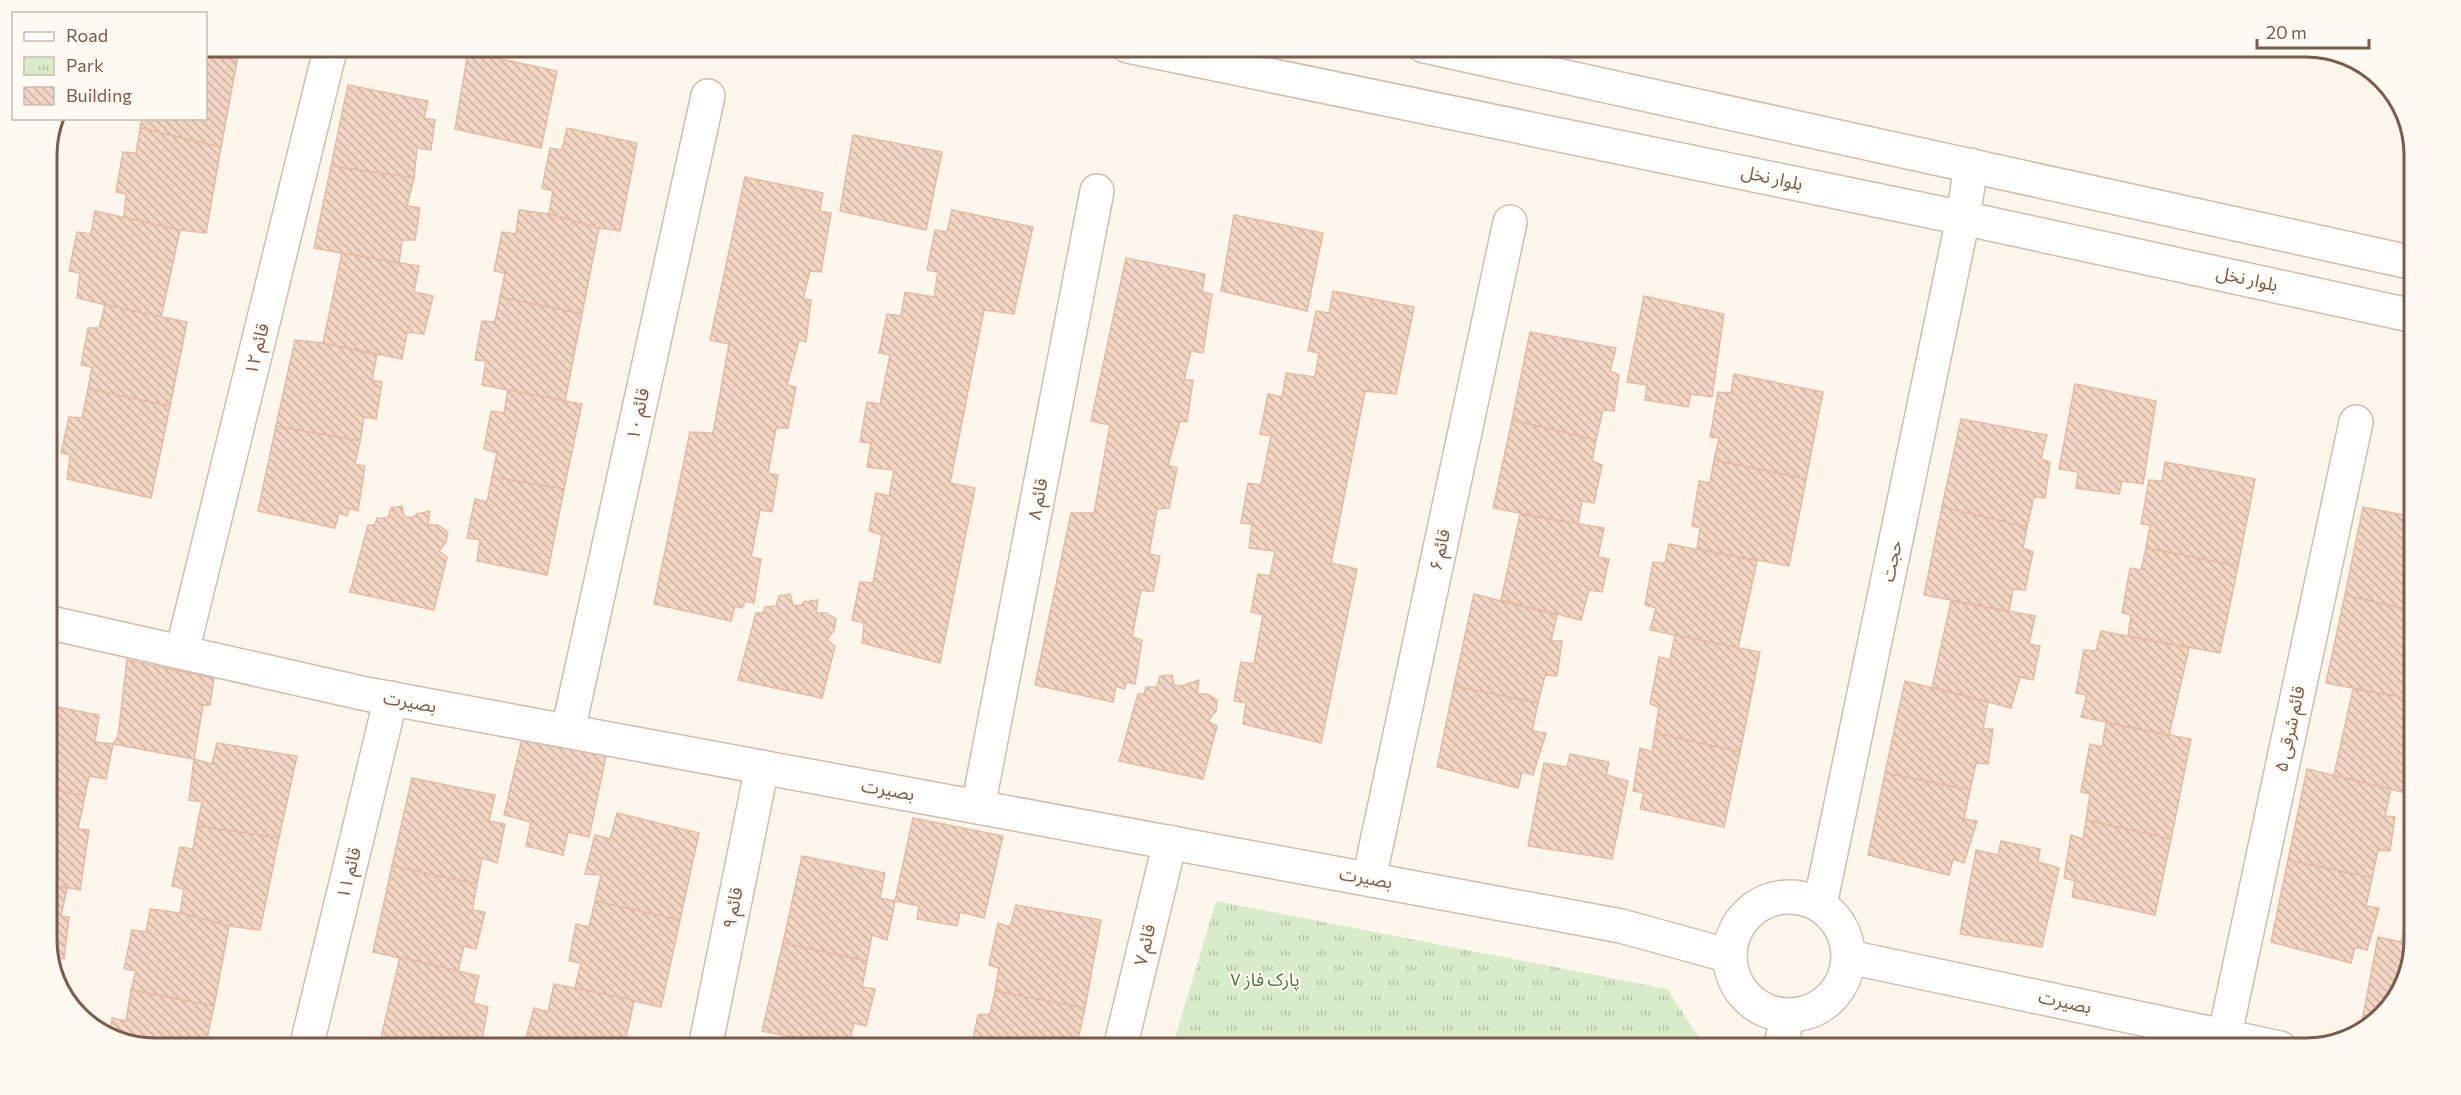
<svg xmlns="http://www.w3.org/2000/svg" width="2461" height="1095" viewBox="0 0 2461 1095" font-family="Commissioner,'Noto Sans Arabic',sans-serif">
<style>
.park{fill:url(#park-tufts)}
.building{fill:url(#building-back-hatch);stroke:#e6bba3;stroke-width:1.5}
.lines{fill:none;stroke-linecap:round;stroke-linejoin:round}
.minor-casing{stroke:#d1beb0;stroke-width:36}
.minor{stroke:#fff;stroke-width:33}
.labels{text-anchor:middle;stroke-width:4.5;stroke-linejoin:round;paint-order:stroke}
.street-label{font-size:18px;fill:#7a5c4d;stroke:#fffaf3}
.park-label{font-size:18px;fill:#537a41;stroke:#fffaf3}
.rim{fill:none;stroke:#7a5c4d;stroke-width:3}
</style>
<defs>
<pattern id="park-tufts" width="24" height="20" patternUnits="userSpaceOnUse" patternTransform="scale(1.5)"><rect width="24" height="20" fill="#d8ecc9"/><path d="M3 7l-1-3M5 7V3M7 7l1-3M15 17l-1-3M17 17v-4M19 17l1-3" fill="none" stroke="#b4c2a5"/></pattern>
<pattern id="building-back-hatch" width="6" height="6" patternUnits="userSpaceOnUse" patternTransform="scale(1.5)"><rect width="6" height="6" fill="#f3d5c3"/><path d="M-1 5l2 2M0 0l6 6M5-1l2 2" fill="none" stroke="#cab0a1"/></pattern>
</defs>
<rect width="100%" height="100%" fill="#fdf6ec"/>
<path class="park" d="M1216,901L1667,989L1706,1048H1172Z"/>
<g class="building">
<path d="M206,46H240L237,61L206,55Z"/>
<path d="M468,52L557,71L541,148L455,129Z"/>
<path d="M206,55L237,61L221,147L140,128L142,118H206Z"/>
<path d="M348,85L428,101L424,118L435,120L431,150L417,148L414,178L331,166Z"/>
<path d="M140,128L221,147L206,233L180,230L124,217L126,194L116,192L123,152L136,153Z"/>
<path d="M567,128L637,143L620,231L599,228L549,214L553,191L542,188L550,148L562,150Z"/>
<path d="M853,135L942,152L926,230L840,211Z"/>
<path d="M331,166L414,178L407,206L420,208L415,240H402L399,264L314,248Z"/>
<path d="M745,177L823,193L820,211L831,213L821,272L810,271L803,299L811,300L806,342L799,340L787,385L796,387L788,428H776L768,473L778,475L772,512L760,510L751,557L761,559L754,603L745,601L742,608L735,606L731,621L654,604L690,432L713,433L729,344L710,340Z"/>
<path d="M519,210L549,214L599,228L582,314L500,297L505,273L494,271L502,232L516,234Z"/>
<path d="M952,210L1033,227L1014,314L984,310L950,483L975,488L940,663L862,643L864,623L852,620L860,582L873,583L882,535L869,531L876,493L889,496L894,470L867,467L871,443L860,442L867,402L880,404L890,355L879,353L887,314L901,316L905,292L934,297L938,272L927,270L935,230L947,232Z"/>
<path d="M95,211L180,230L161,318L77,298L80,273L69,271L77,232L91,234Z"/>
<path d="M1234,215L1323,233L1307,311L1221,291Z"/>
<path d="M342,253L419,266L414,292L433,296L424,334L407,332L402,359L323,343Z"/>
<path d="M1126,258L1205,274L1202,292L1212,294L1203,353L1191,351L1184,380H1193L1187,422L1180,421L1168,465L1177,468L1169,508L1157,509L1149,554L1160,556L1153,592L1141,590L1132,637L1142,640L1135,684L1127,682L1124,689L1116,686L1113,702L1035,685L1071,513H1094L1110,425L1091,421Z"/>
<path d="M1333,291L1414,307L1396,394L1365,391L1331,563L1357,569L1321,743L1243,724L1246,703L1234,701L1241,662L1254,664L1263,615L1251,612L1258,574L1270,576L1275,551L1249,548L1252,524L1241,523L1248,483L1261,485L1271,436L1260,434L1268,394L1282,397L1286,373L1315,377L1319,353L1308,351L1316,311L1329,313Z"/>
<path d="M1644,296L1724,314L1712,397L1691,394L1688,407L1645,400L1647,385L1627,382Z"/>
<path d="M500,297L582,314L565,401L482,385L486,361L475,360L482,321L495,322Z"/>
<path d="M105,305L187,322L170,406L88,389L92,367L81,365L88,328H99Z"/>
<path d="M1530,332L1616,348L1610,371L1619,375L1614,411L1603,410L1596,440L1512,420Z"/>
<path d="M295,340L323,343L377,355L372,380L382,382L376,419L364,417L360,441L276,426Z"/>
<path d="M1734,374L1823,392L1806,479L1714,460L1719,438L1710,437L1718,392L1731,393Z"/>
<path d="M2075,384L2156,401L2143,484L2122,481L2119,494L2076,488L2078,472L2059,469Z"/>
<path d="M88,389L170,406L151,498L67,479L70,455L61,453L69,417L82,418Z"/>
<path d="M508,390L582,404L564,489L492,477L497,453L484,449L491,411L504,413Z"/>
<path d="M1961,419L2047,435L2041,459L2050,462L2045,498L2034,497L2027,527L1942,507Z"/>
<path d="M1512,420L1596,440L1592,461L1602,465L1594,503L1582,501L1578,524L1493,508Z"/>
<path d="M276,426L360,441L355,464L365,466L358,511L349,508L347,516L339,513L335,528L258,511Z"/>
<path d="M1714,460L1806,479L1789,566L1697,549L1700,528L1692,526L1699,481L1710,483Z"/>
<path d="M2165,462L2255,479L2238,566L2146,548L2150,525L2141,524L2149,480L2162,481Z"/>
<path d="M492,477L564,489L547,575L477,561L480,540L467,538L475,499L487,502Z"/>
<path d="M402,506L404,516L412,518L417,514L430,511L428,525H438L448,532L446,542L439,551L447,557L434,610L350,592L368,525H375L377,518H388L391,508Z"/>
<path d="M1942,507L2027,527L2023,548L2033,552L2025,590L2013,589L2009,611L1924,595Z"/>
<path d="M2363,507L2414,517V611L2345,595Z"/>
<path d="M1520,514L1604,528L1598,557L1609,559L1602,592L1589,590L1581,620L1501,600Z"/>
<path d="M1669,544L1757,561L1738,648L1650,630L1656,608L1645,605L1653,562L1665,563Z"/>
<path d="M2146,548L2238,566L2220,653L2128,636L2131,615L2122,613L2130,568L2141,570Z"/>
<path d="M790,594L793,605L800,606L804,602L818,600L816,613H826L836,619L834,630L827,640L835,646L822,698L738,680L756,613H763L765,607L776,606L779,596Z"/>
<path d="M1474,594L1557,615L1551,641H1562L1557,676L1545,675L1538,703L1454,686Z"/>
<path d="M2345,595L2414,611V680L2411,699L2326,683Z"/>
<path d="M1951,601L2035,616L2029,644L2040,646L2033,680L2020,677L2011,708L1932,687Z"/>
<path d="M2101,631L2189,648L2169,735L2081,717L2087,695L2076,693L2084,650L2096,651Z"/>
<path d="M1675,635L1760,652L1740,752L1655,733L1659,707L1650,704L1659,657L1670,660Z"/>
<path d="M127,660L214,678L210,705H203L194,759L113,744L118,736Z"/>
<path d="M1172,675L1174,685L1181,686L1199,680L1197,694H1207L1217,700L1216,711L1208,721L1217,726L1203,779L1119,761L1138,694H1144L1146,687H1157L1160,676Z"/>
<path d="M1905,681L1988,702L1983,729H1993L1988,764L1976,763L1970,790L1885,773Z"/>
<path d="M1454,686L1538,703L1532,731L1546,733L1533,775L1522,772L1518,788L1437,767Z"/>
<path d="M2353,689L2414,699V795L2334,775Z"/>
<path d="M47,705L99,715L95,742L113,744L106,779L89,776L85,796L47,788Z"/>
<path d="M2106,723L2191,739L2171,839L2086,820L2090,794L2081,792L2090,744L2102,747Z"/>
<path d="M1655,733L1740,752L1724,827L1640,809L1644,793L1633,791L1640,748L1652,752Z"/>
<path d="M522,739L606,756L589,837L568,832L563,855L526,846L531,822L504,815Z"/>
<path d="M217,743L297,756L279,838L197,826L202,802L189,800L194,759L212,764Z"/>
<path d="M1570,754L1609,762L1606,775L1628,781L1612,859L1528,846L1544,763L1567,767Z"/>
<path d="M2307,769L2391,789L2385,816L2395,817L2390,851L2378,850L2372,878L2288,860Z"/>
<path d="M1885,773L1970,790L1964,819L1977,821L1964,863L1953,859L1949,875L1868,855Z"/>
<path d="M412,778L495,795L489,821L505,824L497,863L482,858L477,884L392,866Z"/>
<path d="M47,788L85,796L78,829L89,830L80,890L47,884Z"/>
<path d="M617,813L699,833L680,920L595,901L601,875L585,874L595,835L610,839Z"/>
<path d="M913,818L1003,836L984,918L960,912L957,926L917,919L919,906L895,901Z"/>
<path d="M2086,820L2171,839L2155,915L2072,897L2075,881L2064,878L2071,835L2083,839Z"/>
<path d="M197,826L279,838L260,930L229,926L180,913L184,889L172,886L180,847L193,849Z"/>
<path d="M2001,841L2040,849L2038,862L2059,868L2042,947L1960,934L1976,850L1998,855Z"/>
<path d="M802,856L885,873L880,898L895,901L887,940L872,935L867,961L783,943Z"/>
<path d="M2288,860L2372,878L2366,906L2379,908L2367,950L2355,947L2351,963L2271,942Z"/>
<path d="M392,866L477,884L472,910L485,912L476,949L464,946L458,971L373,952Z"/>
<path d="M47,884L67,888L61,916L69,917L64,959L57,957L54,969L47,947Z"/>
<path d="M595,901L680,920L661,1007L575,988L581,963L569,961L576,924L589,927Z"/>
<path d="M1016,905L1101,920L1085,1008L995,991L999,968L989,965L998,923L1010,927Z"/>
<path d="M150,909L180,913L229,926L214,1006L131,990L136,971L124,969L132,930L146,932Z"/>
<path d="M2404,929L2414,931L2406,982L2372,1023L2362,1021L2378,937L2401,942Z"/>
<path d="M783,943L867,961L862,987L875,989L866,1026L854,1023L848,1048L762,1031Z"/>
<path d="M400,957L479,976L473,1003L488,1007L481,1045L468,1042L466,1048H387L379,1046Z"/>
<path d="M554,984L634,1000L624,1048H537L524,1045L534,1008L548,1012Z"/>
<path d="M131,990L214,1006L205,1048H155L113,1040L109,1037L112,1018L126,1021Z"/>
<path d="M995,991L1085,1008L1076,1048H971L978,1015L990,1014Z"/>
<path d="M794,1037L848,1048H851H791Z"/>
</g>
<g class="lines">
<defs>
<g id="minor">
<path d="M1128,46L1963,218L2414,316"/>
<path d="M1424,46L2414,263"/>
<path d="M47,622L366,694L1621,926L1730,956"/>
<path d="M182,652L331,46"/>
<path d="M568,731L708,96"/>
<path d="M978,807L1097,191"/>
<path d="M1369,879L1510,222"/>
<circle cx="1789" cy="956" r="59"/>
<path d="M1820,905L1963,218L1971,165"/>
<path d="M1849,957L2280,1048"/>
<path d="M306,1048L391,698"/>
<path d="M705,1048L762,767"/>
<path d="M1120,1048L1170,842"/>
<path d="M1780,1048L1788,1015"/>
<path d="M2222,1048L2356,422"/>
</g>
</defs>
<use href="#minor" class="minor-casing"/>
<use href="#minor" class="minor"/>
</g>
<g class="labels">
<g class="street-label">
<text transform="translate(1772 178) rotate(12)" y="6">بلوار نخل</text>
<text transform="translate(2247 279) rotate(12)" y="6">بلوار نخل</text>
<text transform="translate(257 349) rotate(-76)" y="6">قائم ۱۲</text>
<text transform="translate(638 414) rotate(-78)" y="6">قائم ۱۰</text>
<text transform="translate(1038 499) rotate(-79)" y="6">قائم ۸</text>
<text transform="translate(1440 550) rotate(-78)" y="6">قائم ۶</text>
<text transform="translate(1892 561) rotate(-78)" y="6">حجت</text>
<text transform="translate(410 702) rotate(10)" y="6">بصیرت</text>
<text transform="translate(2290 729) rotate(-78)" y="6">قائم شرقی ۵</text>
<text transform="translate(888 790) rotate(10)" y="6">بصیرت</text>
<text transform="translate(349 873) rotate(-76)" y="6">قائم ۱۱</text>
<text transform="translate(1366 878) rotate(10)" y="6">بصیرت</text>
<text transform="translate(733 908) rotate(-79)" y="6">قائم ۹</text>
<text transform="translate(1145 945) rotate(-77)" y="6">قائم ۷</text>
<text transform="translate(2065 1002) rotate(12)" y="6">بصیرت</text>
</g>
<g class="park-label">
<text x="1265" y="986">پارک فاز ۷</text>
</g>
</g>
<path d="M0 0H2461V1095H0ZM155 57H2306A98 98 0 0 1 2404 155V940A98 98 0 0 1 2306 1038H155A98 98 0 0 1 57 940V155A98 98 0 0 1 155 57Z" fill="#fffaf3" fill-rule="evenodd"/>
<path class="rim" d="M155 57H2306A98 98 0 0 1 2404 155V940A98 98 0 0 1 2306 1038H155A98 98 0 0 1 57 940V155A98 98 0 0 1 155 57Z"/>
<rect x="12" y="12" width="195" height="108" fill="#fffaf3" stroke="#cabbb1" stroke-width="1.5"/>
<rect x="24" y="32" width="30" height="9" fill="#ffffff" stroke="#cabbb1" stroke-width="1.5"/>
<text x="66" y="42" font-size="18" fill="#7a5c4d">Road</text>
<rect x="24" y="57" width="30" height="18" fill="url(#park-tufts)" stroke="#cabbb1" stroke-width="1.5"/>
<text x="66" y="72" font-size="18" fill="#7a5c4d">Park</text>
<rect x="24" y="87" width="30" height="18" fill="url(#building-back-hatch)" stroke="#cabbb1" stroke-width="1.5"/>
<text x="66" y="102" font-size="18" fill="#7a5c4d">Building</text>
<path d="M2257 39v9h112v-9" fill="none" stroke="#7a5c4d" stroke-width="3"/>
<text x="2266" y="39" font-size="18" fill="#7a5c4d" stroke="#fffaf3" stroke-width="4.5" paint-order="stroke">20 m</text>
</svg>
